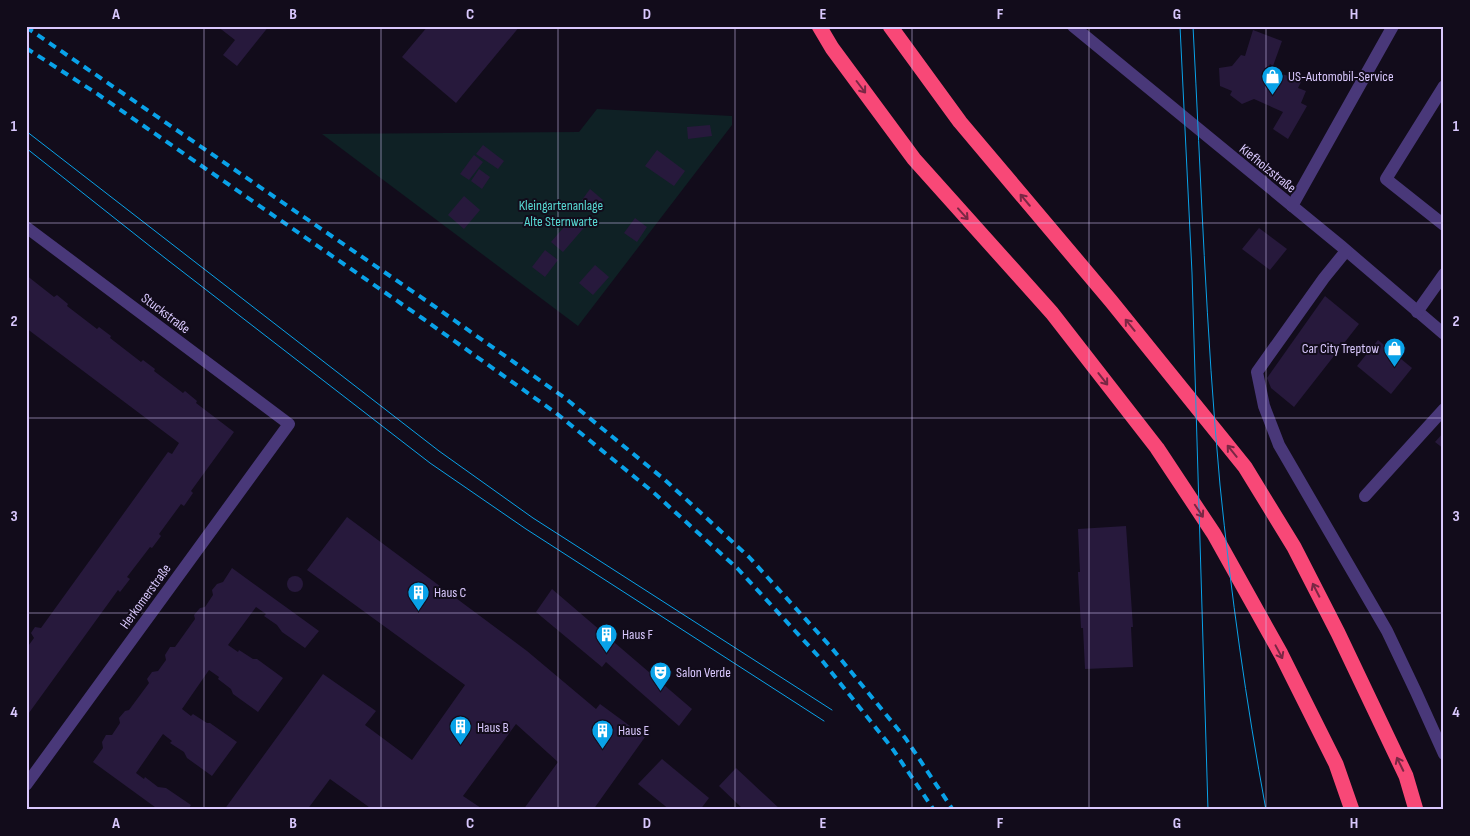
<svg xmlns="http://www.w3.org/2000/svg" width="1470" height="836" viewBox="0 0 1470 836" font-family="'Sofia Sans Condensed',sans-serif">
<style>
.green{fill:#0f2125}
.building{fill:#27193c}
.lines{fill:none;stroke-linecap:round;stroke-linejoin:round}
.minor{stroke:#493879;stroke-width:12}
.highway{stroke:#f84877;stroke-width:15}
.tram{stroke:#09a2e8;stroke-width:1}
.rail{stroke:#09a2e8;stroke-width:4;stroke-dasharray:8 6;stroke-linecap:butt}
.oneway{stroke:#792744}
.grid{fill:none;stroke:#d9c8fd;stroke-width:1;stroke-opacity:0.55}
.labels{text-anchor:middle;stroke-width:4;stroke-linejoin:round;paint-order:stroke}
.poi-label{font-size:14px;fill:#d9c8fd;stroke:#120c1b;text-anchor:start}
.street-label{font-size:14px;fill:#d9c8fd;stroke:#120c1b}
.park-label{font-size:14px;fill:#58d9d4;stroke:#120c1b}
.neatline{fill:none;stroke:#d9c8fd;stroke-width:2}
.grid-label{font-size:16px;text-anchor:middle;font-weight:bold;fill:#d9c8fd}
</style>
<rect width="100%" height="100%" fill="#120c1b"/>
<path class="green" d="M597,109L732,116V125L578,326L322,134L579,132Z"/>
<g class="building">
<path d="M217,26H269L237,66L223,55L235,40Z"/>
<path d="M428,26H520L456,103L402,57Z"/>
<path d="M1253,30L1282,41L1273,66L1270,64L1268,70L1302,80L1298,88L1306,91L1301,103L1307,106L1288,139L1273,129L1283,112L1254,99L1242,104L1230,95L1232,91L1220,86L1219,68L1232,66L1241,55L1245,56Z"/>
<path d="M710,125L712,136L688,139L687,127Z"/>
<path d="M483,145L504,161L498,169L476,154Z"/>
<path d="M657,150L685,171L674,186L645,166Z"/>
<path d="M474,155L483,162L469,180L460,174Z"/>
<path d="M479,169L490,177L482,189L471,181Z"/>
<path d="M590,189L603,200L592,214L579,204Z"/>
<path d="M464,196L480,210L464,229L448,215Z"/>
<path d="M582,218L588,223L563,252L551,242L570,220L576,225Z"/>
<path d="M635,218L647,227L637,242L624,233Z"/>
<path d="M1259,228L1287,249L1270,270L1242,249Z"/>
<path d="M545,250L558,260L545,277L532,267Z"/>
<path d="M595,265L609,277L593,295L579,283Z"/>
<path d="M26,275L54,297L57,295L68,304L67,306L97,329L99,327L111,336L110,338L141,362L143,360L155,369L154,371L183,393L185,391L197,401L196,403L234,432L191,491L193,493L184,506L181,504L159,534L161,536L152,548L150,547L127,577L130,579L120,592L118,590L26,717V649L34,638L31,633L35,627L41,628L168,452L172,454L179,443L26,328Z"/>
<path d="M1325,296L1359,324L1294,407L1271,388L1267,378Z"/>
<path d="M1378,340L1412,368L1391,394L1357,366Z"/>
<path d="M1444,432V449L1435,442Z"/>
<path d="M347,517L527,651L596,709L600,704L645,737L593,810H523L558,762L516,724L463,796L484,810H373L330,779L307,810H224L323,674L376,711L365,725L412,760L465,685L307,570Z"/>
<path d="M1126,526L1133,627H1131L1133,667L1085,669L1083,628H1081L1078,572H1080L1078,529Z"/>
<path d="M232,568L319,631L305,648L282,632L277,625L264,616L266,614L256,607L228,645L238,652L239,650L253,659H257L283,678L258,712L233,694L231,689L218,679L219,677L209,670L182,709L191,716L193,714L207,723H210L237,742L212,776L187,758L184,752L170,743L172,741L163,734L136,773L144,779L145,777L158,787L166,788L191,805L188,810H159L93,762L103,748L102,742L106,735H112L120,723L119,718L125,711L129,710L149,683L147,679L152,672L158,671L166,660L165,655L170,647H175L195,619L194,615L200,608L205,607L213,595L212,590L217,584L223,582Z"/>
<circle cx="295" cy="584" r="8"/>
<path d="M552,589L692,709L679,726L606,662L602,667L536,612Z"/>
<path d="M662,759L709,798L700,810H670L638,784Z"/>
<path d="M736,768L781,810H744L719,786Z"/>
</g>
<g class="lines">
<g class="minor">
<path d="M1073,26L1341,246L1444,334"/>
<path d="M1444,86L1386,179L1444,225"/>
<path d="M1292,206L1393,26"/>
<path d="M26,227L289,424L26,785"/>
<path d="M1346,251L1324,278L1257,372L1264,406L1279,445L1387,631L1416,692L1444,754"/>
<path d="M1417,312L1444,274"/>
<path d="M1365,496L1444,409"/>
</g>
<g class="highway">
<path d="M819,26L832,48L914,159L1052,313L1157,448L1214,534L1281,654L1336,764L1352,810"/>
<path d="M890,26L960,122L1111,301L1245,467L1294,547L1338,633L1406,776L1416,810"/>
</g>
<g class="tram">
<path d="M1180,26L1192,273L1208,810"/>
<path d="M1193,26C1201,179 1206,332 1220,485C1231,594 1246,702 1266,810"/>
<path d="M26,131L439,451L533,518L832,710"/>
<path d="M26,148L165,258L430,463L526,529L824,721"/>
</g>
<g class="rail">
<path d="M26,27L431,304L565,398L665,480L749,557L830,646L906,739L953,810"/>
<path d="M26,48L96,93L422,318L556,413L653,492L738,569L820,658L892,748L934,810"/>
</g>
</g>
<defs><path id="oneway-shaft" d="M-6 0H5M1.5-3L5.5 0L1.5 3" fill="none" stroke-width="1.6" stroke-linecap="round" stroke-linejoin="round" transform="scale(1.25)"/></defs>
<g class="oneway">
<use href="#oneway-shaft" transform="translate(861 87) rotate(53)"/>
<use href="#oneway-shaft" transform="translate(1025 200) rotate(-130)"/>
<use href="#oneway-shaft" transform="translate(963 214) rotate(48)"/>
<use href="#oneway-shaft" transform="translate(1130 325) rotate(-129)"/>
<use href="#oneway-shaft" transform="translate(1103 379) rotate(52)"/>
<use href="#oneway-shaft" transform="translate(1232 451) rotate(-129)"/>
<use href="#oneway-shaft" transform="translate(1199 511) rotate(56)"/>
<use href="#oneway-shaft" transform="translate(1316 590) rotate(-117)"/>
<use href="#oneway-shaft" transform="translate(1279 652) rotate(62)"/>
<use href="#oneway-shaft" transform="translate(1400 764) rotate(-116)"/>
</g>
<path class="grid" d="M204,26V810M381,26V810M558,26V810M735,26V810M912,26V810M1089,26V810M1266,26V810M26,223H1444M26,418H1444M26,613H1444"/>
<defs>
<symbol id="shop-pin" viewBox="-11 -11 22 30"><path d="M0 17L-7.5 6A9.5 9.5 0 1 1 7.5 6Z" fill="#09a2e8" stroke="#120c1b"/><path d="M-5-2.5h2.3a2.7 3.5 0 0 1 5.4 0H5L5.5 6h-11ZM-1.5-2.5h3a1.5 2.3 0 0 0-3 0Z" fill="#fff"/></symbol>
<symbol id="building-pin" viewBox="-11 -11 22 30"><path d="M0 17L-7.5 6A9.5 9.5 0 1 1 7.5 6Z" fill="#09a2e8" stroke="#120c1b"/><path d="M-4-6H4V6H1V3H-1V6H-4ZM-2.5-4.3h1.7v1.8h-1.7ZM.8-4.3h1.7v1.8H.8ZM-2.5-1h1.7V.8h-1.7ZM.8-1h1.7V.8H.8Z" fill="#fff"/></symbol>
<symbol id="theatre-pin" viewBox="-11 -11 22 30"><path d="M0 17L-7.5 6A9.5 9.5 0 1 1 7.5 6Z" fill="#09a2e8" stroke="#120c1b"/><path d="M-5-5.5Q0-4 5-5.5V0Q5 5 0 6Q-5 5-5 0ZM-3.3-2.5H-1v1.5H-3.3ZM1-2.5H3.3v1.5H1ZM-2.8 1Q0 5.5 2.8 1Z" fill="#fff"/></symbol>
</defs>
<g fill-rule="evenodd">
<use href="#shop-pin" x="1260" y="64" width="25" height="34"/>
<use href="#shop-pin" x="1382" y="336" width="25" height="34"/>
<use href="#building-pin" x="406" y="580" width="25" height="34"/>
<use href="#building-pin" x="594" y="622" width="25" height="34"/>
<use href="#theatre-pin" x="648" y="660" width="25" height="34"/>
<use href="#building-pin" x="448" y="714" width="25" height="34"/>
<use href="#building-pin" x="590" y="718" width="25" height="34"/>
</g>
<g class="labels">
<g class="poi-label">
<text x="1288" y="81">US-Automobil-Service</text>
<text x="1379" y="353" text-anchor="end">Car City Treptow</text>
<text x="434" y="597">Haus C</text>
<text x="622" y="639">Haus F</text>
<text x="676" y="677">Salon Verde</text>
<text x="477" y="732">Haus B</text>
<text x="618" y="735">Haus E</text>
</g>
<g class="street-label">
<text transform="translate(1268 168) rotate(39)" y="5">Kiefholzstraße</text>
<text transform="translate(166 313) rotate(37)" y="5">Stuckstraße</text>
<text transform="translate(145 596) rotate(-54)" y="5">Herkomerstraße</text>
</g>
<g class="park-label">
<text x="561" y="210">Kleingartenanlage<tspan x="561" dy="16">Alte Sternwarte</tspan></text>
</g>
</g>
<rect width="1470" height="836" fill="none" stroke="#120c1b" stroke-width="55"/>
<rect x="28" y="28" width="1414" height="780" class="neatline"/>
<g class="grid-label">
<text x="116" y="19">A</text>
<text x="293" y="19">B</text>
<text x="470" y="19">C</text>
<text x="647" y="19">D</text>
<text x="823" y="19">E</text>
<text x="1000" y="19">F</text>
<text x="1177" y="19">G</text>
<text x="1354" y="19">H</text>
<text x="14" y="131">1</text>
<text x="1456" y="131">1</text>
<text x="14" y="326">2</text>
<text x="1456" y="326">2</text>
<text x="14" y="521">3</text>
<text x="1456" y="521">3</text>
<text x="14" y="717">4</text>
<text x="1456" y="717">4</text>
<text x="116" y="828">A</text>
<text x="293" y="828">B</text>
<text x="470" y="828">C</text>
<text x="647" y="828">D</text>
<text x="823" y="828">E</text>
<text x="1000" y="828">F</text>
<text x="1177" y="828">G</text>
<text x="1354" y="828">H</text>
</g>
</svg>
